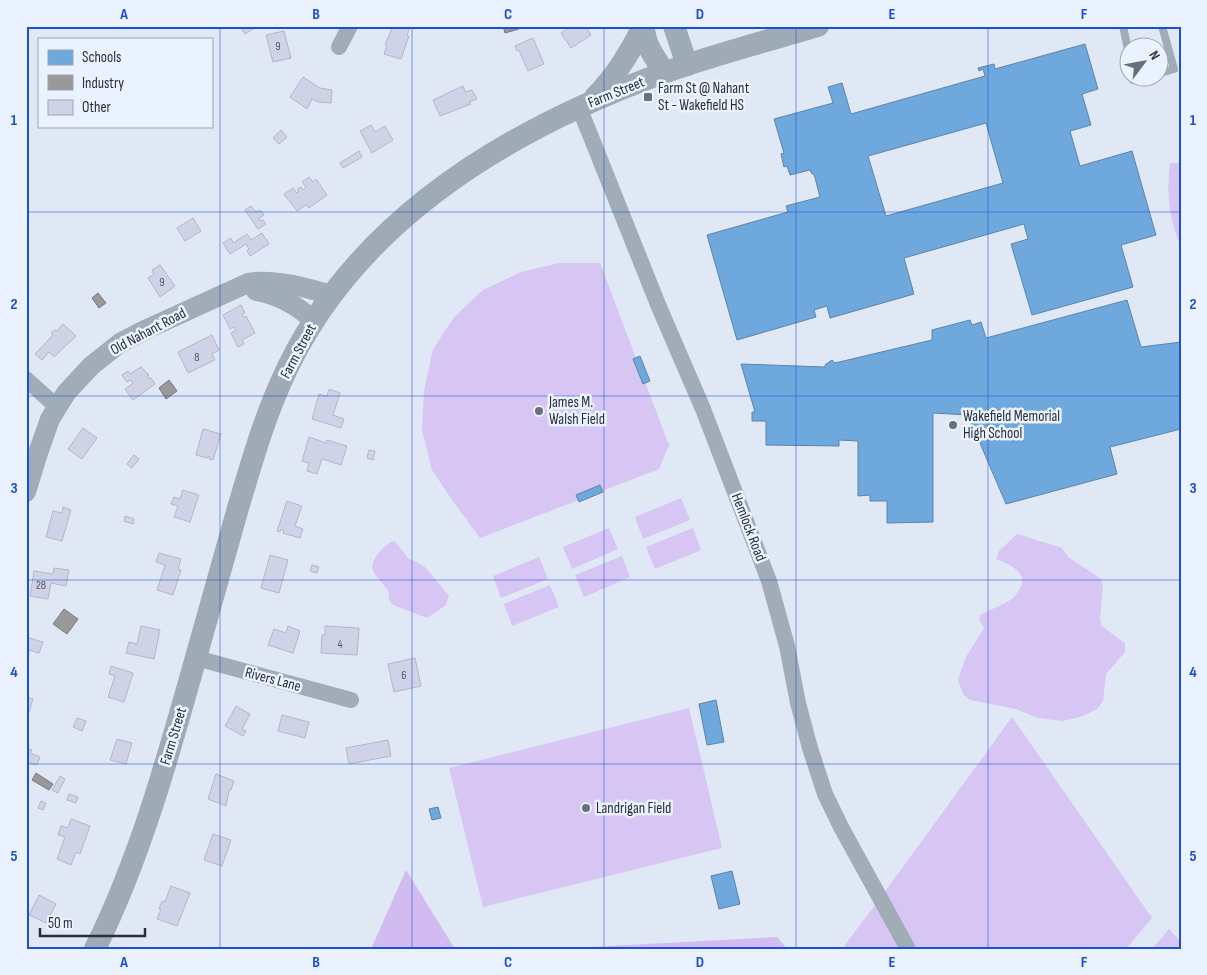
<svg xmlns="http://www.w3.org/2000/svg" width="1207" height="975" viewBox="0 0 1207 975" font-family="'Sofia Sans Condensed',sans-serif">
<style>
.green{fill:#d7c5f4}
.forest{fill:#d1bbf0}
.schools{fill:#6fa8dc;stroke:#5a84ac;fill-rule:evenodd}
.industry{fill:#999;stroke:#77797d}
.building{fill:#d0d3e7;stroke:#b3b7c4}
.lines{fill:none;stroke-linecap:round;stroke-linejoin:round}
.service{stroke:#a0acb6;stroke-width:8}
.minor{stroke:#a0acb6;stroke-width:16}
.tertiary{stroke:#a0acb6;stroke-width:20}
.secondary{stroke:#9eabb7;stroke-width:22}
.grid{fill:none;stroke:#1d4ed8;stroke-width:1;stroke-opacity:0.55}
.poi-dot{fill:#68707c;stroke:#ebf2ff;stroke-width:2}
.labels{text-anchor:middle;stroke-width:5;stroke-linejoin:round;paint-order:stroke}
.number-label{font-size:12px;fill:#535967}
.poi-label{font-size:15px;fill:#282f3b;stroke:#ebf2ff;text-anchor:start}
.street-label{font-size:15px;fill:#282f3b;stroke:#ebf2ff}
.neatline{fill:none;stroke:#1d4ed8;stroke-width:2}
.grid-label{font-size:16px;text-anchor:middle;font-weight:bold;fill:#1d4ed8}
</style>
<rect width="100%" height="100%" fill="#e0e8f5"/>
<g class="green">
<path d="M1170,163H1181V247C1169,219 1166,193 1170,163Z"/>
<path d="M559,263H600L669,445L659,469L480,538L450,497L432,470L422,430L424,391L433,349L455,316L483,290L521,272Z"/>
<path d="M681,498L690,520L643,539L635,517Z"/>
<path d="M609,528L618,549L572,569L563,547Z"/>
<path d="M693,528L701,550L655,569L646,547Z"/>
<path d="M1017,534L1062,548L1068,557L1101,579L1103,586L1100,619L1102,626L1119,639L1125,643V652L1106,674L1103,701L1097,709L1083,716L1063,721L1038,718L1016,709L970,700L963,694L958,680L960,673L966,657L984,628L979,619L980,615C988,610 997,608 1005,603C1010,601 1016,596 1019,590C1031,574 1009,564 996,559L999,551Z"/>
<path d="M395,541L408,558L425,567L449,596L446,605L427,618L393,605L388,598L389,592C376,573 363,570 382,549C386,545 389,542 395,541Z"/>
<path d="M622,556L630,577L584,597L575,575Z"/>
<path d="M539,557L548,579L501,598L493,576Z"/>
<path d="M550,585L559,607L512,626L504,604Z"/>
<path d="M689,708L722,848L483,907L449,768Z"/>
<path d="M1012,717L1152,918L1126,949H842L892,882Z"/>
<path d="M1169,929L1181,942V949H1152Z"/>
</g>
<g class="forest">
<path d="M406,870L455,949H371Z"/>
<path d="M777,937L787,949H553Z"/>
</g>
<g class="schools">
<path d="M1085,44L1098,89L1082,94L1091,125L1070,131L1080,166L1132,151L1156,235L1121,245L1133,287L1032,315L1011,244L1028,239L1024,224L904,258L914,294L830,318L827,306L814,310L816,317L737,340L707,235L788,212L786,206L820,197L814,174H812L810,170L790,175L787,166L784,167L781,154L784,153L774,119L833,103L828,87L842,83L851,114L985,76L983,69L979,71L978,68L994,64L995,69ZM986,123L1003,183L886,216L868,156Z"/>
<path d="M1127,300L1141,347L1181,342V429L1110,447L1117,474L1006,504L968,415L933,413V522L887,523V501H870V495L858,496V441L839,440V446L766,445V421H752V412H755L741,364L825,367V365L832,360L835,363L932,340V330L970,320L972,325L981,322L986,338Z"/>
<path d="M640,356L650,381L643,384L633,359Z"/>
<path d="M600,485L603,492L579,502L576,495Z"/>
<path d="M716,700L724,742L707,745L699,704Z"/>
<path d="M438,807L441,818L432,820L429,809Z"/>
<path d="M732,871L740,904L719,909L711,876Z"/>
</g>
<g class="industry">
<path d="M503,26H518L519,29L505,33Z"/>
<path d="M98,293L106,303L99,308L92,298Z"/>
<path d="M169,380L177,391L166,399L159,388Z"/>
<path d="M64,609L78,619L67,634L53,624Z"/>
<path d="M36,773L53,784L49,790L32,780Z"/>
</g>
<g class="building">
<path d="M245,26H252L253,29L245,34L241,28Z"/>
<path d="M393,26H410L407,36H409L401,59L384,54L387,46L385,45Z"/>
<path d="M571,26H585L591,35L571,48L561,33Z"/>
<path d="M284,31L291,58L273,62L266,35Z"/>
<path d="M533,38L544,64L528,71L519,50L517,51L515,46Z"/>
<path d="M303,77L320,88L332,90L331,103L319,102L312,99L307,109L290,97Z"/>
<path d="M463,86L465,92L472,90L477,99L469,102L471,104L440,116L433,100Z"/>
<path d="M371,125L375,132L385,126L393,140L372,153L360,131Z"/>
<path d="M281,130L287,137L279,144L273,138Z"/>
<path d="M359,151L362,157L343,168L340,163Z"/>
<path d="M309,177L313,182L316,179L327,195L309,208L306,205L297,211L284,194L293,188L297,193L299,191L297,189L301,187L303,190L306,187L302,182Z"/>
<path d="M251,206L256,212L260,210L264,215L259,218L261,221L263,220L266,224L258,229L245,210Z"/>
<path d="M193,218L201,231L185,241L177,228Z"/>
<path d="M262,233L269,244L250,256L247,251L249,249L246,244L230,254L223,243L231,238L233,243L247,234L251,240Z"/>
<path d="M160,265L175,286L160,297L148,278L154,274L152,270Z"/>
<path d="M241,305L245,313L242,314L244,318L246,316L255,333L242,340L244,344L238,347L231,333L236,330L234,327L230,329L223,315Z"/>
<path d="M63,324L76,336L54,357L49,352L42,360L35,354L53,335L51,333L55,330L57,331Z"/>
<path d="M212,335L219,350L212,354L215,360L188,373L178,352Z"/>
<path d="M141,367L149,375L147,376L149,379L151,378L155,384L133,400L125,389L133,383L130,380L127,382L122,375L128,371L130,374Z"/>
<path d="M329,389L340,393L333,415L344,419L341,428L312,419L319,394L327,396Z"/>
<path d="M83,428L97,438L82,459L68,449Z"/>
<path d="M203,429L221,434L213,460L209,459L210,457L207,456V458L196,455Z"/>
<path d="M309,437L326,443L327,440L347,446L341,465L322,459L317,474L307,471L309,463L302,461Z"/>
<path d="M369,450L375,451L373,460L367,458Z"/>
<path d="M134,455L139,459L132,468L127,464Z"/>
<path d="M183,490L199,495L190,522L174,517L178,506L171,504L174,497L180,499Z"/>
<path d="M287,501L302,506L295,526L303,529L300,538L283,533L284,530L281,529L280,532L277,531Z"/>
<path d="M63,507L71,510L62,541L46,537L53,511L62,513Z"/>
<path d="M125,516L134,519L133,524L124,521Z"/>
<path d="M159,553L181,559L178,569L181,570L173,595L157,590L165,565L156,562Z"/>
<path d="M270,555L288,560L279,593L261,588Z"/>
<path d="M312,565L319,567L317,573L310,571Z"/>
<path d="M54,568L69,570L66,586L51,583L48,599L30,596L34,571L53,574Z"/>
<path d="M141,626L160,630L154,659L126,653L129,642L137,644Z"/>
<path d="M288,626L300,631L293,653L268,645L274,629L286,633Z"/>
<path d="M325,626L359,628L357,655L321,653L322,635H325Z"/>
<path d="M26,637L43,642L39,653L29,650L28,655H26Z"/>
<path d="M415,658L421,686L394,692L388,664Z"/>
<path d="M111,666L133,673L124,702L108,697L115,676L109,674Z"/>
<path d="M26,697L33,699L29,712H26Z"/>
<path d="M236,706L250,714L242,729L246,731L243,736L225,726Z"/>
<path d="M282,715L309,722L305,738L278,731Z"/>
<path d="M77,718L86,721L82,731L73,727Z"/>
<path d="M117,739L132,743L126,764L110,760Z"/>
<path d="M388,740L391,756L349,764L346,748Z"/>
<path d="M26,748L32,750L30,753L40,757L37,765L26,762Z"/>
<path d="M216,774L234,781L231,790H229L226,806L208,799Z"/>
<path d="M60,776L65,779L58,793L52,790Z"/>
<path d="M69,794L78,797L76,803L67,800Z"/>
<path d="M41,801L46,803L43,810L38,808Z"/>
<path d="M71,819L90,826L80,854L76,852L71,865L57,859L65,837L58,835L61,826L68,828Z"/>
<path d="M213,834L231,840L222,866L204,860Z"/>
<path d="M171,886L190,893L177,926L157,919L161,909H159L162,901L165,902Z"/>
<path d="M39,895L56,904L46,923L29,915Z"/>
</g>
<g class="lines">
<g class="service">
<path d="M1123,26L1130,59"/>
<path d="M1160,73L1174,69L1162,26"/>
<path d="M1133,78V80L1145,78"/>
</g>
<g class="minor">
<path d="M339,47L350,26"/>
<path d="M579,107L659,307L703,409L769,581L787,646L798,703L810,748L825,794L841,827L908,949"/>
<path d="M26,379L57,407"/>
<path d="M196,658L351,700"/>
</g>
<g class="tertiary">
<path d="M256,291C279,295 297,305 314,321"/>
<path d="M26,492L37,456L50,419L66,393L91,366L120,343L147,329L248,283C273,278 307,288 331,295"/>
</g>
<g class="secondary">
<path d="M644,26C644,44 655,58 665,73"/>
<path d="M674,26L687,65"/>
<path d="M595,97C616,76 630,53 643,26"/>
<path d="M95,949C144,850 172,742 202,636C214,594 226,551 238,508C251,465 263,422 281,382C351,222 508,129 666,72C716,54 767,41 818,26"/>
</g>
</g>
<path class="grid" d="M220,26V949M412,26V949M604,26V949M796,26V949M988,26V949M26,212H1181M26,396H1181M26,580H1181M26,764H1181"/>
<g class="poi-dot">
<rect x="643" y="92" width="10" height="10" rx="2.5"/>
<circle cx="539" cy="411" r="5"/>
<circle cx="953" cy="425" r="5"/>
<circle cx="586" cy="808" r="5"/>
</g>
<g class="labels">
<g class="number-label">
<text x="278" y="50">9</text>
<text x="162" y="286">9</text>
<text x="197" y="361">8</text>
<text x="41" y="589">28</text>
<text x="340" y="648">4</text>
<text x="404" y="679">6</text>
</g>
<g class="poi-label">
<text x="658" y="93">Farm St @ Nahant<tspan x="658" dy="17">St - Wakefield HS</tspan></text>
<text x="549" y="407">James M.<tspan x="549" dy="17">Walsh Field</tspan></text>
<text x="963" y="421">Wakefield Memorial<tspan x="963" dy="17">High School</tspan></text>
<text x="596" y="813">Landrigan Field</text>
</g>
<g class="street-label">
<text transform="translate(616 92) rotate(-22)" y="5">Farm Street</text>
<text transform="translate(148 331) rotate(-28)" y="5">Old Nahant Road</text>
<text transform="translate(298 351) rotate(-62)" y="5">Farm Street</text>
<text transform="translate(749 527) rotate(69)" y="5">Hemlock Road</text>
<text transform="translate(273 679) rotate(15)" y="5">Rivers Lane</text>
<text transform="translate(173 736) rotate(-73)" y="5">Farm Street</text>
</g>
</g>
<rect width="1207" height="975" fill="none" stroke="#ebf2ff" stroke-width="55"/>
<rect x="38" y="38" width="175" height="90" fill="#ebf2ff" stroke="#9da4b1"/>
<rect x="48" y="50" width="25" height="15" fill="#6fa8dc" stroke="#9da4b1"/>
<text x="82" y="62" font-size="15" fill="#282f3b">Schools</text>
<rect x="48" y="75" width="25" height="15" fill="#999999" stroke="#9da4b1"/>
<text x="82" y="88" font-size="15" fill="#282f3b">Industry</text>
<rect x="48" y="100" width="25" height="15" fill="#d0d3e7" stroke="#9da4b1"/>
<text x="82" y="112" font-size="15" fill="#282f3b">Other</text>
<g transform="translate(1144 62) rotate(58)"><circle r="24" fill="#ebf2ff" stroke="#9da4b1"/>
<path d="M0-4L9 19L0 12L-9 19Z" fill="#68707c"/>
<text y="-8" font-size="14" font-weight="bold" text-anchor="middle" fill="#282f3b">N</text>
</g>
<path d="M40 928v8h105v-8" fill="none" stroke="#282f3b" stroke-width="2.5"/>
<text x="48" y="928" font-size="15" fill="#282f3b" stroke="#ebf2ff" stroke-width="4" paint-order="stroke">50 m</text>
<rect x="28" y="28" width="1152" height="920" class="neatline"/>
<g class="grid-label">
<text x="124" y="19">A</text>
<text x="316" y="19">B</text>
<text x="508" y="19">C</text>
<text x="700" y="19">D</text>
<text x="892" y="19">E</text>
<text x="1084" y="19">F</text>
<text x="14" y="125">1</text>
<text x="1193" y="125">1</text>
<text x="14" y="309">2</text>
<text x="1193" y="309">2</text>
<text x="14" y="493">3</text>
<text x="1193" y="493">3</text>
<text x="14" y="677">4</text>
<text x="1193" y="677">4</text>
<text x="14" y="861">5</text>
<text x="1193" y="861">5</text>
<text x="124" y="967">A</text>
<text x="316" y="967">B</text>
<text x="508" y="967">C</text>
<text x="700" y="967">D</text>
<text x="892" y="967">E</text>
<text x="1084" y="967">F</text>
</g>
</svg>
